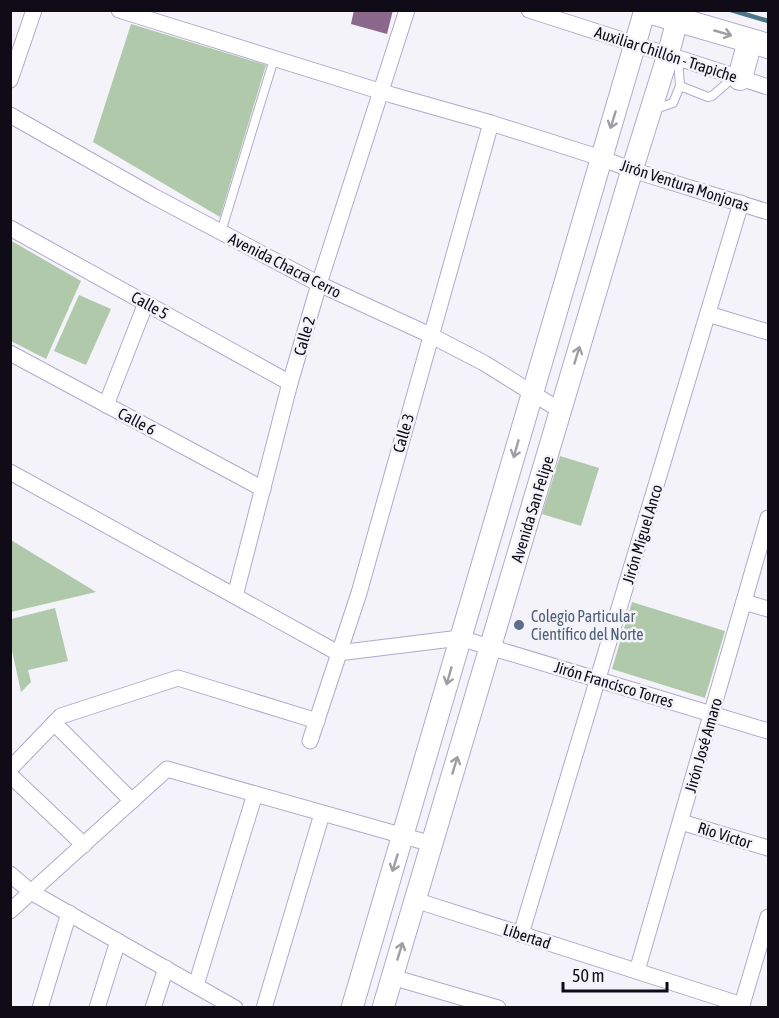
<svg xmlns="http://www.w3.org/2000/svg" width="779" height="1018" viewBox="0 0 779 1018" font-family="'Asap Condensed',sans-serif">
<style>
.green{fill:#b0c9ab}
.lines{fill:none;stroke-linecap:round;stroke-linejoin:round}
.stream{stroke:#4d7588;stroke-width:4.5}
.building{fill:#8c688c}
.lane-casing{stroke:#b1aacb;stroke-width:10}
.street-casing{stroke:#b1aacb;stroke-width:17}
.secondary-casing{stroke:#b1aacb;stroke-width:23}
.primary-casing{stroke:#b1aacb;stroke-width:26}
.lane{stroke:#fff;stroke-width:8}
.street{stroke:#fff;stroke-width:15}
.secondary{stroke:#fff;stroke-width:21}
.primary{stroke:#fff;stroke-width:24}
.oneway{stroke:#9f9ea3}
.service-dot{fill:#5c6f8a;stroke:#f4f3fa;stroke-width:2}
.labels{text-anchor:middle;stroke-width:5;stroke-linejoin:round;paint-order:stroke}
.street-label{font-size:16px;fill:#0f0c18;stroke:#f4f3fa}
.service-label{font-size:16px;fill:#4e5e75;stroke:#f4f3fa;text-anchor:start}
</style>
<rect width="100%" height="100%" fill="#f4f3fa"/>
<g class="green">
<path d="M131,24L266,65L220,217L93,142Z"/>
<path d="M10,240L81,281L46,359L11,341Z"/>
<path d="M79,295L111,309L86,365L54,351Z"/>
<path d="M560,456L599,468L581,526L542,514Z"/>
<path d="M10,540H11L96,592L11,612Z"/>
<path d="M632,602L725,631L705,698L612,669Z"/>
<path d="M55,608L68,661L28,670L31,682L21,692L11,646V619Z"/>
</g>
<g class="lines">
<path class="stream" d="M731,10L768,21"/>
</g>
<path class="building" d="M354,10H393L387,34L351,24Z"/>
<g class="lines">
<defs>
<g id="lane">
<path d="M678,58L680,86L708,97L712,96L734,77"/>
<path d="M655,109L673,103L680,86"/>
<path d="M221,232L274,59"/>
</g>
<g id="street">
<path d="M119,10L392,95L491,123L601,158L632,170L768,212"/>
<path d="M529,10L768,87"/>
<path d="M10,80L34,10"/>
<path d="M10,115L153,196L319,284L430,335L484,363L561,411"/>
<path d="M10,228L290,383"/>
<path d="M708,314L768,332"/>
<path d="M10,353L263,489"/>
<path d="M106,405L146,303"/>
<path d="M10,472L338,653L460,638L768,731"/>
<path d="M235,596L290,383L319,284L407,10"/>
<path d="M744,602L768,609"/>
<path d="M54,723L132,801"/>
<path d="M310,741L359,593L491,123"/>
<path d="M10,769L61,716L178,678L317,721"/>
<path d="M10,775L84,845"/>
<path d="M681,822L768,848"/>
<path d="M10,874L31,892L235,1008"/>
<path d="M415,900L742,1005"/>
<path d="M10,911L167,769L432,844"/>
<path d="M521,934L741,203"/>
<path d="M637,971L768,518"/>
<path d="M392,977L498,1008"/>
<path d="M196,985L255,794"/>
<path d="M40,1008L69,913"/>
<path d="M97,1008L118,941"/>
<path d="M153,1008L166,968"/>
<path d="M264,1008L322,814"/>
<path d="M741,1008L768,917"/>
</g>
<g id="secondary">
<path d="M352,1008L645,10"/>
<path d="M383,1008L632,170L668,55L680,10"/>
</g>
<g id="primary">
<path d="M645,10L768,46"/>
<path d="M740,78L750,41"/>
</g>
</defs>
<use href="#lane" class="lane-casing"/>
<use href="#street" class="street-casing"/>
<use href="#secondary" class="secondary-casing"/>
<use href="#primary" class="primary-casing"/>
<use href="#lane" class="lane"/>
<use href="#street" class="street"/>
<use href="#secondary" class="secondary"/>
<use href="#primary" class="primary"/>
</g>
<defs><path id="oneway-shaft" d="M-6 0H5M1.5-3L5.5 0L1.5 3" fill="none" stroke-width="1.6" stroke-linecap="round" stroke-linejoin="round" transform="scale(1.5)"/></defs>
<g class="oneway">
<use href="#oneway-shaft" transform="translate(723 33) rotate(16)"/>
<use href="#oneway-shaft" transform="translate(613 120) rotate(107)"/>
<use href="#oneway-shaft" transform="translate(577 355) rotate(-73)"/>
<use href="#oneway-shaft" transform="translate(516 449) rotate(106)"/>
<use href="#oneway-shaft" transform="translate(449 676) rotate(106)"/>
<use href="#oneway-shaft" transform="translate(455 765) rotate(-73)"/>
<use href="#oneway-shaft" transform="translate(395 863) rotate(107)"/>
<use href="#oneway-shaft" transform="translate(400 951) rotate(-73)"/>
</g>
<circle class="service-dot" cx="519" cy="625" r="6"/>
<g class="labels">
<g class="street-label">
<text transform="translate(666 54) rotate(18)" y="6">Auxiliar Chillón - Trapiche</text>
<text transform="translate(685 185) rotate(18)" y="6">Jirón Ventura Monjoras</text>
<text transform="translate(285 265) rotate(27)" y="6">Avenida Chacra Cerro</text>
<text transform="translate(150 305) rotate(29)" y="6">Calle 5</text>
<text transform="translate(304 336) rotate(-74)" y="6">Calle 2</text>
<text transform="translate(137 421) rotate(28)" y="6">Calle 6</text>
<text transform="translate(403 433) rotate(-74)" y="6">Calle 3</text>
<text transform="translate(532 509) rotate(-73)" y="6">Avenida San Felipe</text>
<text transform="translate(642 534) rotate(-73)" y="6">Jirón Miguel Anco</text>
<text transform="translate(614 684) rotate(17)" y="6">Jirón Francisco Torres</text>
<text transform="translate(703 745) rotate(-74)" y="6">Jirón José Amaro</text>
<text transform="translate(725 835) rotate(17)" y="6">Rio Victor</text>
<text transform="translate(527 936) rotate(18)" y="6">Libertad</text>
</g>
<g class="service-label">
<text x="531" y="622">Colegio Particular<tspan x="531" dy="18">Científico del Norte</tspan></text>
</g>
</g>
<rect width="779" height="1018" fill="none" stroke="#0f0c18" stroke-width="24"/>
<path d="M563 982v9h104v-9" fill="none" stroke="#0f0c18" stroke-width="3"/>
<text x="572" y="982" font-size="18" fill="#0f0c18" stroke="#f4f3fa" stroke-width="4.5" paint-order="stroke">50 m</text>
</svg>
